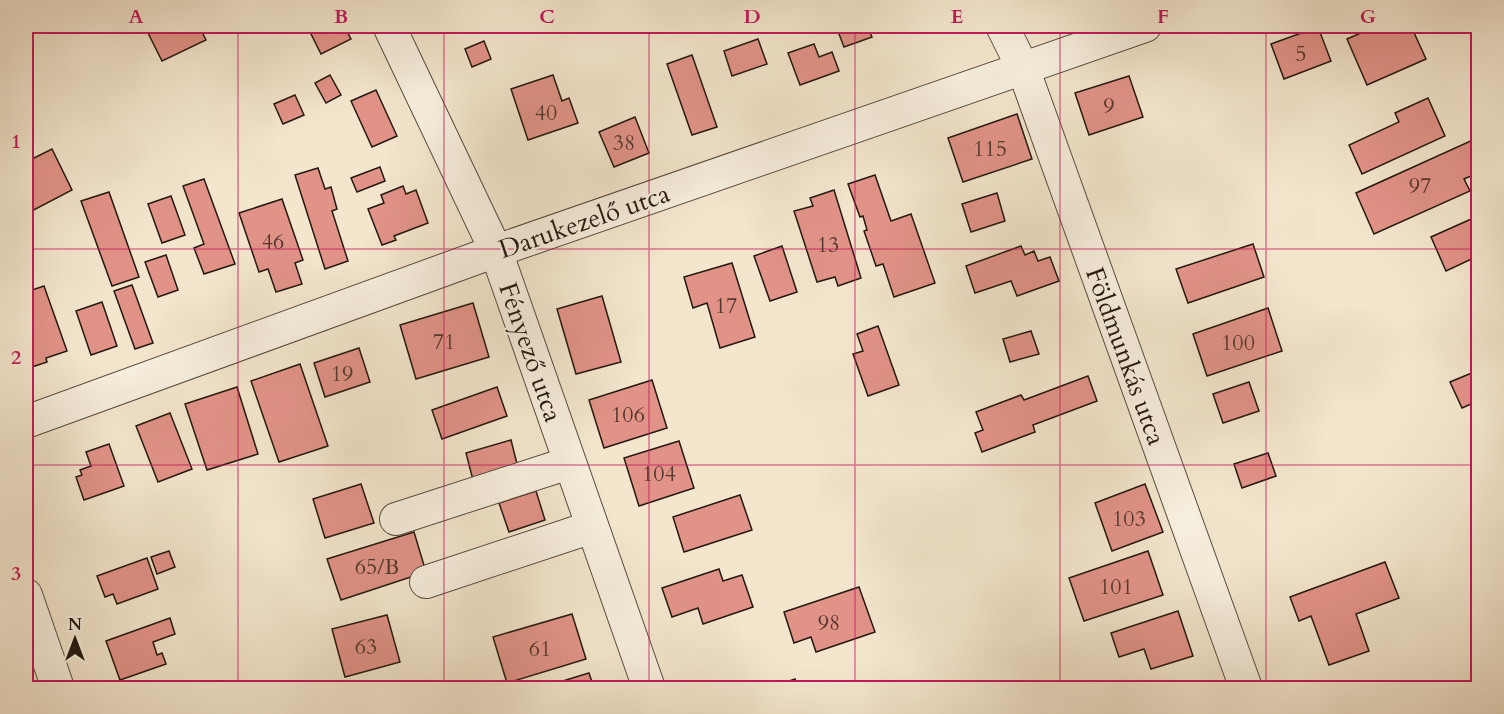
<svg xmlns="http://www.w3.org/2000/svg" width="1504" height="714" viewBox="0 0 1504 714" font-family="Cardo,serif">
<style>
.building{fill:#e29388;stroke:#241810;stroke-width:1.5}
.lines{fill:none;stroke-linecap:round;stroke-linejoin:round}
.minor-casing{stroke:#584c3f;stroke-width:34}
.minor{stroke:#f7efde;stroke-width:32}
.grid{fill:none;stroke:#c2185b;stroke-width:1.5;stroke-opacity:0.55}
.labels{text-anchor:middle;stroke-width:4.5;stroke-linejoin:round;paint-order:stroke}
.number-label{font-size:22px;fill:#54372e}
.street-label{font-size:26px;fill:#241810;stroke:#f7efde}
.neatline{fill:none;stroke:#c2185b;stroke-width:2}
.grid-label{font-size:20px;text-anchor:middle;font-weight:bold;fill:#c2185b}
</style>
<rect width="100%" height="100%" fill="#f3e6cd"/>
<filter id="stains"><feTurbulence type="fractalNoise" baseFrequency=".00333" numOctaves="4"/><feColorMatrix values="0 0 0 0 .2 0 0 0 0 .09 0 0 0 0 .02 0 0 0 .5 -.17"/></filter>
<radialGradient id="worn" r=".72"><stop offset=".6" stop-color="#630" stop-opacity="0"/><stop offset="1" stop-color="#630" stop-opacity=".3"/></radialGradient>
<g class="building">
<path d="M160,26H199L206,40L162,61L147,31Z"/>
<path d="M307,26H344L351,39L321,54Z"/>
<path d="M836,26H867L872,37L844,47Z"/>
<path d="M1377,26H1411L1426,59L1367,85L1347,39Z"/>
<path d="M1318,27L1331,61L1284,79L1271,44Z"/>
<path d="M758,39L767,64L732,76L724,51Z"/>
<path d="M484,41L491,59L472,67L465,49Z"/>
<path d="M814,44L819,57L832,52L839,71L800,85L788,53Z"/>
<path d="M692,55L717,127L692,135L667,64Z"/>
<path d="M330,75L341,95L326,103L315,83Z"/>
<path d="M553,75L562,101L569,98L578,123L528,140L511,89Z"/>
<path d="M1129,76L1143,117L1089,135L1075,93Z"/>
<path d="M376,90L397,136L372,147L351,101Z"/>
<path d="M295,95L304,115L283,124L274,104Z"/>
<path d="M1428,98L1445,136L1362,174L1349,145L1399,122L1395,113Z"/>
<path d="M1017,114L1032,159L963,182L948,138Z"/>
<path d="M635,117L649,153L614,167L599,132Z"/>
<path d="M1475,139L1478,148V173L1464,179L1470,191L1374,234L1356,193Z"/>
<path d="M52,149L72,190L26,214V162Z"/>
<path d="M380,167L385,181L357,192L351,178Z"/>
<path d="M318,168L325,189L331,187L337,209L332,211L348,261L325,269L295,175Z"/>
<path d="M875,175L891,221L911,214L935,283L894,297L883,264L876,266L864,231L867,230L863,216L860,217L848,184Z"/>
<path d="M204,179L235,264L204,274L194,248L204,244L183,186Z"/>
<path d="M403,186L406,194L416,190L428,223L394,236L396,240L382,245L368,209L384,203L381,195Z"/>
<path d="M834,190L861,278L838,286L835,277L817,282L794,211L813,206L810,198Z"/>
<path d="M109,192L139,277L112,286L81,201Z"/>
<path d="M997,193L1005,221L971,232L962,204Z"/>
<path d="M171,196L185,235L162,243L148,204Z"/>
<path d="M282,199L303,260L295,263L302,284L276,292L268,269L259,272L239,213Z"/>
<path d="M1478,216V256L1446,271L1431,237Z"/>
<path d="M1253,244L1264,277L1188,303L1176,269Z"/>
<path d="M782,246L797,292L770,301L754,256Z"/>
<path d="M1021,246L1025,255L1034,251L1038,261L1050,257L1059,281L1017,296L1011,281L975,293L966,266Z"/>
<path d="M166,255L178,290L158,297L145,262Z"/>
<path d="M732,263L755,337L720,348L707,303L693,308L684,277Z"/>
<path d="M132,285L153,343L135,349L114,291Z"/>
<path d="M44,286L67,351L46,358L47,362L29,368L26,358V292Z"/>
<path d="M602,296L621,362L576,374L557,309Z"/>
<path d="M102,302L117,346L91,355L76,311Z"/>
<path d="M473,303L489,357L416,379L400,325Z"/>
<path d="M1268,308L1282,351L1207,376L1193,334Z"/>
<path d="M878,326L899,385L868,396L853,354L863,351L857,334Z"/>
<path d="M1031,331L1039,354L1010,362L1003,339Z"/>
<path d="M359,348L370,382L325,397L314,363Z"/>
<path d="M300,364L328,446L279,462L251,381Z"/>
<path d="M1474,372L1478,383V401L1462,408L1450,382Z"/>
<path d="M1088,376L1097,401L1033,425L1035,432L982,452L975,433L983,430L976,412L1021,395L1024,400Z"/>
<path d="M652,380L667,428L604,448L589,400Z"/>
<path d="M1249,382L1259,411L1223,423L1213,394Z"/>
<path d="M237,387L258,454L207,470L185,404Z"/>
<path d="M497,387L507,416L442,439L432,410Z"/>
<path d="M170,413L192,469L158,482L136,426Z"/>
<path d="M511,440L519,472L474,484L466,453Z"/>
<path d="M679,441L694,488L639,506L624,458Z"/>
<path d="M109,444L124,486L84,500L76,477L82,475L80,470L91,466L86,452Z"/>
<path d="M1268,453L1276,476L1242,488L1234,464Z"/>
<path d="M361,484L374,523L325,538L313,499Z"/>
<path d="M1145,484L1163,532L1112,551L1095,503Z"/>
<path d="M536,491L545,520L509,532L499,503Z"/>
<path d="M740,495L752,530L684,552L673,517Z"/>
<path d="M414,532L426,572L341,600L327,559Z"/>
<path d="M169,551L175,567L157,574L151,557Z"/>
<path d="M1148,551L1163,595L1084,621L1069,578Z"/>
<path d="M147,558L158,589L117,604L113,594L105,597L97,576Z"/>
<path d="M1385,562L1399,598L1356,614L1369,651L1329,665L1311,616L1299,621L1290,597Z"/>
<path d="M719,569L723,581L742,575L753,607L703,624L698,608L672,617L662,588Z"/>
<path d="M859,587L875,632L816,652L811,637L794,643L784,612Z"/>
<path d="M1178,611L1193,656L1151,669L1144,649L1119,657L1111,633Z"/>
<path d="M572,614L586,659L507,683L493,637Z"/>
<path d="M387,615L400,662L345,677L332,629Z"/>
<path d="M170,618L175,634L153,642L157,655L162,653L166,664L120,680L106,641Z"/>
<path d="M589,673L594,688H540Z"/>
<path d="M795,679L798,688H769Z"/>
</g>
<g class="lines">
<defs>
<g id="minor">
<path d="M389,26L496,251L649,688"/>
<path d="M1002,26L1023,68L1246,688"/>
<path d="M26,422L496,251L1145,26"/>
<path d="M396,519L569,463"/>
<path d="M426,582L592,527"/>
<path d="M26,595L58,688"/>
</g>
</defs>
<use href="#minor" class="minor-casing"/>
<use href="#minor" class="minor"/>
</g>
<path class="grid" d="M238,26V688M444,26V688M649,26V688M855,26V688M1060,26V688M1266,26V688M26,249H1478M26,465H1478"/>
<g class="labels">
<g class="number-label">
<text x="1301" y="61">5</text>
<text x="1109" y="113">9</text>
<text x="546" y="120">40</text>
<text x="624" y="150">38</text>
<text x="990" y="156">115</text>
<text x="1420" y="193">97</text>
<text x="273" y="249">46</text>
<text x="828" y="252">13</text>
<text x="726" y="313">17</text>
<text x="444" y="349">71</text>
<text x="1238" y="350">100</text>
<text x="342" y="381">19</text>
<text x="628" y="422">106</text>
<text x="659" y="481">104</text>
<text x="1129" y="526">103</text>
<text x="377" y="574">65/B</text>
<text x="1116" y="594">101</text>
<text x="829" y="630">98</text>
<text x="366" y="654">63</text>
<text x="540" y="656">61</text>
</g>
<g class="street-label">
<text transform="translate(584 221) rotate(-19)" y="9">Darukezelő utca</text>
<text transform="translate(531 352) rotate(71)" y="9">Fényező utca</text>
<text transform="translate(1126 356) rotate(70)" y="9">Földmunkás utca</text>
</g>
</g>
<rect width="1504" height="714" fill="none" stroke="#f3e6cd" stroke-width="66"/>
<g transform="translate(75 639)" stroke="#f7efde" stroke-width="4.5" paint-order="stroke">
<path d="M0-4.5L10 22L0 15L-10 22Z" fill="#241810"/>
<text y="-9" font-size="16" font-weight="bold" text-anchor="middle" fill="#241810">N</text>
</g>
<rect x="33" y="33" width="1438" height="648" class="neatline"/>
<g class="grid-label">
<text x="136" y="23">A</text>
<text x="341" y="23">B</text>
<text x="547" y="23">C</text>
<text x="752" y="23">D</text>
<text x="957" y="23">E</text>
<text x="1163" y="23">F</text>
<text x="1368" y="23">G</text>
<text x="16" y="148">1</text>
<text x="16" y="364">2</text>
<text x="16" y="580">3</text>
</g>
<rect width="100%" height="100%" filter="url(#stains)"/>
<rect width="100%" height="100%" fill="url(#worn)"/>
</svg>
